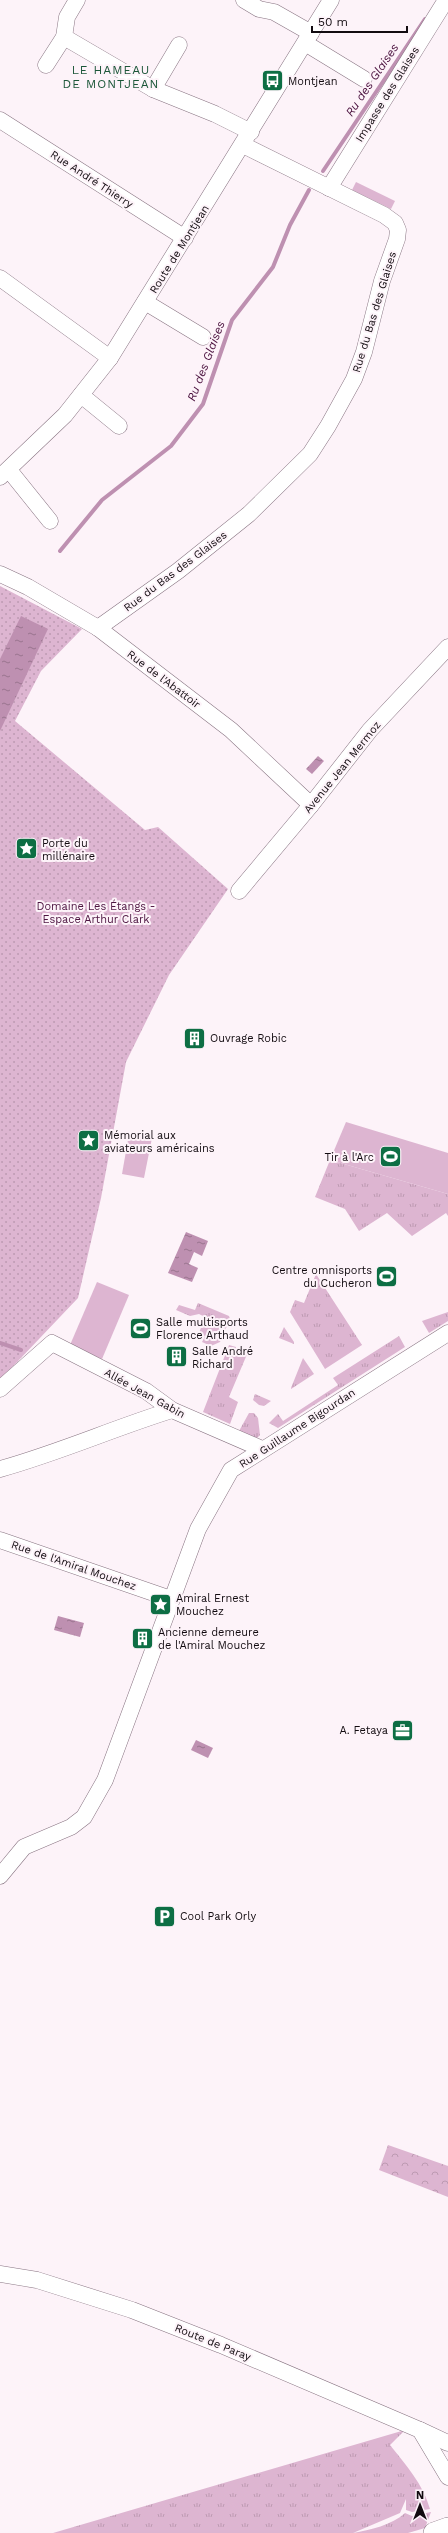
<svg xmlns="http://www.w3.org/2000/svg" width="448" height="2533" viewBox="0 0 448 2533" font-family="'Work Sans',sans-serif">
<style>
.grass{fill:url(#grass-tufts)}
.forest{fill:url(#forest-crowns)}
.park{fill:url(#park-dots)}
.pitch{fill:#ddb5d1}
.water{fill:url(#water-ripples)}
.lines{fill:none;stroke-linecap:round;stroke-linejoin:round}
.stream{stroke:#be90b1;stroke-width:4}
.minor-casing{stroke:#887482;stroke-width:17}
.major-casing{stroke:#887482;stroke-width:22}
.minor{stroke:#fff;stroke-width:16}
.major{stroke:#fff;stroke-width:21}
.labels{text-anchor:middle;stroke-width:4;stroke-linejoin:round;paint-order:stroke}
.poi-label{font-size:11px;fill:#120b10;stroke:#fdf3f9;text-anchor:start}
.street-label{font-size:11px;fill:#120b10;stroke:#fdf3f9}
.park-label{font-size:11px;fill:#4d1541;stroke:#fdf3f9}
.neighbourhood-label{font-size:12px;letter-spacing:1px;fill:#1b5638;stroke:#fdf3f9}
.water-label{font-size:12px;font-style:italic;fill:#4b123f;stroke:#fdf3f9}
</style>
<defs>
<pattern id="grass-tufts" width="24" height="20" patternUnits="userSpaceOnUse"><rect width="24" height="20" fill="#ddb5d1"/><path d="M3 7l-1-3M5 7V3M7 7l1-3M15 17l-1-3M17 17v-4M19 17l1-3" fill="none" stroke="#bd9ab2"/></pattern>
<pattern id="forest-crowns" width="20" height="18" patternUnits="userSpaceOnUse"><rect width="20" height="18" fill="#ddb5d1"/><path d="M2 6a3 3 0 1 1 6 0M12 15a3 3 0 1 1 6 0" fill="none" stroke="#bd9ab2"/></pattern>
<pattern id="park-dots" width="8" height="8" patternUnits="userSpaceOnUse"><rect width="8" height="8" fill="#ddb5d1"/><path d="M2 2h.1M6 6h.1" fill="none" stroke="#bd9ab2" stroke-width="1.8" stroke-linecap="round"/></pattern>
<pattern id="water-ripples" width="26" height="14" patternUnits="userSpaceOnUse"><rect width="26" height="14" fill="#be90b1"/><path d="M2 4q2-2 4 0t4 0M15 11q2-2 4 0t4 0" fill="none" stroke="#99748f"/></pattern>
</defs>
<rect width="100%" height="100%" fill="#fdf3f9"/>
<g class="grass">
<path d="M330,1160L448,1194V1216L446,1213L412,1236L387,1213L359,1231L345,1209L315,1197Z"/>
<path d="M316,1274L362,1345L325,1369L290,1312L295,1300L304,1303Z"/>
<path d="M198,1303L229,1316L230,1319L220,1342L211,1346L202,1342L205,1336L199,1333L205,1317L199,1314L190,1316L176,1310L179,1305L195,1310Z"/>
<path d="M448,1312V1321L429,1333L422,1321Z"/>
<path d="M284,1327L294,1342V1344L279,1338Z"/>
<path d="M399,1336L405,1347L278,1428L269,1423L278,1414L283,1421L338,1385L333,1378Z"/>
<path d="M229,1345L236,1347L234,1353L240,1356L243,1350L248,1352L229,1397L238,1402L230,1424L203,1412Z"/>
<path d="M303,1358L314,1374L291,1389V1388Z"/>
<path d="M255,1394L271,1401L264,1406L259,1405L253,1400Z"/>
<path d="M249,1413H254L258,1418L260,1435L256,1439L239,1431Z"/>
<path d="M405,2430L390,2445C406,2465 423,2484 430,2509L412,2512L406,2510V2499L400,2513L353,2533C370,2530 392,2525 405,2513L412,2516L431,2512L425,2528L408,2533H53Z"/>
</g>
<path class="forest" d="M388,2145L448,2166V2197L379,2170Z"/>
<path class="park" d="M0,586L82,629L41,671L15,721L145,830L158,827L228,889L169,975L126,1062L101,1198L78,1298L0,1380Z"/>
<g class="pitch">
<path d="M356,182L395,201L391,209L352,190Z"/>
<path d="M346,1122L448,1153V1194L330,1160Z"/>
<path d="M129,1134L152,1138L144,1178L122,1174Z"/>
<path d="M97,1282L129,1295L102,1359L70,1345Z"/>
</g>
<g class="water">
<path d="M21,616L48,629L0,731V659Z"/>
<path d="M318,756L324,761L312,774L306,769Z"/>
<path d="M186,1232L208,1241L202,1256L194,1252L189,1264L198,1268L192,1282L168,1273Z"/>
<path d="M58,1616L84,1623L80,1637L54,1630Z"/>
<path d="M196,1740L213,1748L208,1758L191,1750Z"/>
</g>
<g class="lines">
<g class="stream">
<path d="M323,171L425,19"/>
<path d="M60,551L102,500L171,446L203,404L232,320L273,267L290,225L309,190"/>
<path d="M0,1343L21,1350"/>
</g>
<defs>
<g id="minor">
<path d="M244,0L259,9L274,12L311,33"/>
<path d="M64,37L153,89L215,114L251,132"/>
<path d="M305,43L364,79"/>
<path d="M46,65L64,37L67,17L77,0"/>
<path d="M153,89L179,45"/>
<path d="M0,120L185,238"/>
<path d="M329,188L446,0"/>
<path d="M0,278L110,358"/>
<path d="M145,302L203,337"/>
<path d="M81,395L119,426"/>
<path d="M9,470L50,521"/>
<path d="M0,477L65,415L110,358L331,0"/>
<path d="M0,574L28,587L98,628L231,730L311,805"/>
<path d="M98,628L178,571L249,514L310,454L328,426L354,379L364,352L382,281L397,239L398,230L395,223L384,215L243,145"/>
<path d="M239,891L311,805L370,730L448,647"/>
<path d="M0,1389L52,1343L146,1391L172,1410L262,1449"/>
<path d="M0,1469C58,1453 114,1428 172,1410"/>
<path d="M0,1540L171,1599"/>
<path d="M0,1876L24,1847L71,1827L84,1817L105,1780L198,1529L231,1470L448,1333"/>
<path d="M0,2274L37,2280L132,2310L221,2345L420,2430L448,2477"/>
<path d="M420,2430L448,2443"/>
</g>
<path id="major" d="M434,2533L448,2528"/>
</defs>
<use href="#minor" class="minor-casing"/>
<use href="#major" class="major-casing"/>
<use href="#minor" class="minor"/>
<use href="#major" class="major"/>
</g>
<defs>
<symbol id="bus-square" viewBox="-11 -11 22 22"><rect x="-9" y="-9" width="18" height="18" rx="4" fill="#0d6e44" stroke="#fdf3f9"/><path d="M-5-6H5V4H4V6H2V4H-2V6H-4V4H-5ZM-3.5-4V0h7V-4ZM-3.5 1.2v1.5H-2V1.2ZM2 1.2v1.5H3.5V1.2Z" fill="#fff"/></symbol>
<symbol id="sight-square" viewBox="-11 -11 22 22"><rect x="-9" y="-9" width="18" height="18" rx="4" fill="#0d6e44" stroke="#fdf3f9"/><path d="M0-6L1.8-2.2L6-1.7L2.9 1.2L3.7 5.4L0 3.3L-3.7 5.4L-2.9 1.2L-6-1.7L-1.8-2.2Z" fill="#fff"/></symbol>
<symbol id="building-square" viewBox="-11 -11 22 22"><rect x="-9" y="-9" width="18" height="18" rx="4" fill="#0d6e44" stroke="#fdf3f9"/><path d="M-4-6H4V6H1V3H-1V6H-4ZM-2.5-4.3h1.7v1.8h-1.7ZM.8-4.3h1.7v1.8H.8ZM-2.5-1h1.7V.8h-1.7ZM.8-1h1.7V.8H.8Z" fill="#fff"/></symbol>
<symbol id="stadium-square" viewBox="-11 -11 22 22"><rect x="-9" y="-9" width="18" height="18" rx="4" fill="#0d6e44" stroke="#fdf3f9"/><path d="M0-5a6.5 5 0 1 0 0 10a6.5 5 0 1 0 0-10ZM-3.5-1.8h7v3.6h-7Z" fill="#fff"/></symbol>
<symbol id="office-square" viewBox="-11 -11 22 22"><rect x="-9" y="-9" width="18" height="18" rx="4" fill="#0d6e44" stroke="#fdf3f9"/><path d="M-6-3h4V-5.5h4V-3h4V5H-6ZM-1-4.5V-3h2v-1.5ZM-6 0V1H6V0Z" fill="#fff"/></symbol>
<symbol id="parking-square" viewBox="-11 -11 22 22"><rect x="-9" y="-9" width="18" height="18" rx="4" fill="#0d6e44" stroke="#fdf3f9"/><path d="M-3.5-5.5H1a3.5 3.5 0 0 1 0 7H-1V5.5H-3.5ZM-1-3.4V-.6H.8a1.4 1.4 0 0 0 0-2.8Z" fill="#fff"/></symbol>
</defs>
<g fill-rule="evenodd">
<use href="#bus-square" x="260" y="68" width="25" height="25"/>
<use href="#sight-square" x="14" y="836" width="25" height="25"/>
<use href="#building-square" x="182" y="1026" width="25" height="25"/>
<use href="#sight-square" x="76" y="1128" width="25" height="25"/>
<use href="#stadium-square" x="378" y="1144" width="25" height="25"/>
<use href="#stadium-square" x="374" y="1264" width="25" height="25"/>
<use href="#stadium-square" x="128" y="1316" width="25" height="25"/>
<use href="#building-square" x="164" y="1344" width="25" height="25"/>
<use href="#sight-square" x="148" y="1592" width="25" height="25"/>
<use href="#building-square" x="130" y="1626" width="25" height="25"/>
<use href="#office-square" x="390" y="1718" width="25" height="25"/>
<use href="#parking-square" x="152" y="1904" width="25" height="25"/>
</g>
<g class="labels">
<g class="poi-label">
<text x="288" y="85">Montjean</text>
<text x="42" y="847">Porte du<tspan x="42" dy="13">millénaire</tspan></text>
<text x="210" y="1042">Ouvrage Robic</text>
<text x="104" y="1139">Mémorial aux<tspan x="104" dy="13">aviateurs américains</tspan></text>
<text x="374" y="1161" text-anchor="end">Tir à l'Arc</text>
<text x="372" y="1274" text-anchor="end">Centre omnisports<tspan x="372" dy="13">du Cucheron</tspan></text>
<text x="156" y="1326">Salle multisports<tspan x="156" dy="13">Florence Arthaud</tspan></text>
<text x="192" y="1355">Salle André<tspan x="192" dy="13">Richard</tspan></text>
<text x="176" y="1602">Amiral Ernest<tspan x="176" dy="13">Mouchez</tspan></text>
<text x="158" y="1636">Ancienne demeure<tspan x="158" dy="13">de l'Amiral Mouchez</tspan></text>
<text x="388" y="1734" text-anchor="end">A. Fetaya</text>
<text x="180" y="1920">Cool Park Orly</text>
</g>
<g class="street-label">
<text transform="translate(387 94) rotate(-58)" y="4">Impasse des Glaises</text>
<text transform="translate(92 179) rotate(33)" y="4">Rue André Thierry</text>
<text transform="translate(179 249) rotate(-58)" y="4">Route de Montjean</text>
<text transform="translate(374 312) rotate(-73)" y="4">Rue du Bas des Glaises</text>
<text transform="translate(175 571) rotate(-37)" y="4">Rue du Bas des Glaises</text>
<text transform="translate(164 679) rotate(37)" y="4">Rue de l'Abattoir</text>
<text transform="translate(342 767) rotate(-51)" y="4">Avenue Jean Mermoz</text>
<text transform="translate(145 1393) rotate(29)" y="4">Allée Jean Gabin</text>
<text transform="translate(297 1428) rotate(-33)" y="4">Rue Guillaume Bigourdan</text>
<text transform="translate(74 1565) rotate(19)" y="4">Rue de l'Amiral Mouchez</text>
<text transform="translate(213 2342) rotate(22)" y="4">Route de Paray</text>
</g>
<g class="park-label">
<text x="96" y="910">Domaine Les Étangs -<tspan x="96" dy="13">Espace Arthur Clark</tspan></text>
</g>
<g class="neighbourhood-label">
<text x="111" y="74">LE HAMEAU<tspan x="111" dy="14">DE MONTJEAN</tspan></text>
</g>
<g class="water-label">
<text transform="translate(372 80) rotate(-56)" y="4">Ru des Glaises</text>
<text transform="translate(206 361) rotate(-69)" y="4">Ru des Glaises</text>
</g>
</g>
<g transform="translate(420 2505)" stroke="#fdf3f9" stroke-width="3" paint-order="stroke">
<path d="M0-3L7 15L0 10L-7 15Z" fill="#120b10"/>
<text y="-6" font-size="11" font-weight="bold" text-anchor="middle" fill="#120b10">N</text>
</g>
<path d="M312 26v6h95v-6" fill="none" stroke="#120b10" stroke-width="2"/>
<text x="318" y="26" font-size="12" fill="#120b10" stroke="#fdf3f9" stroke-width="3" paint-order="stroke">50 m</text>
</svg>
